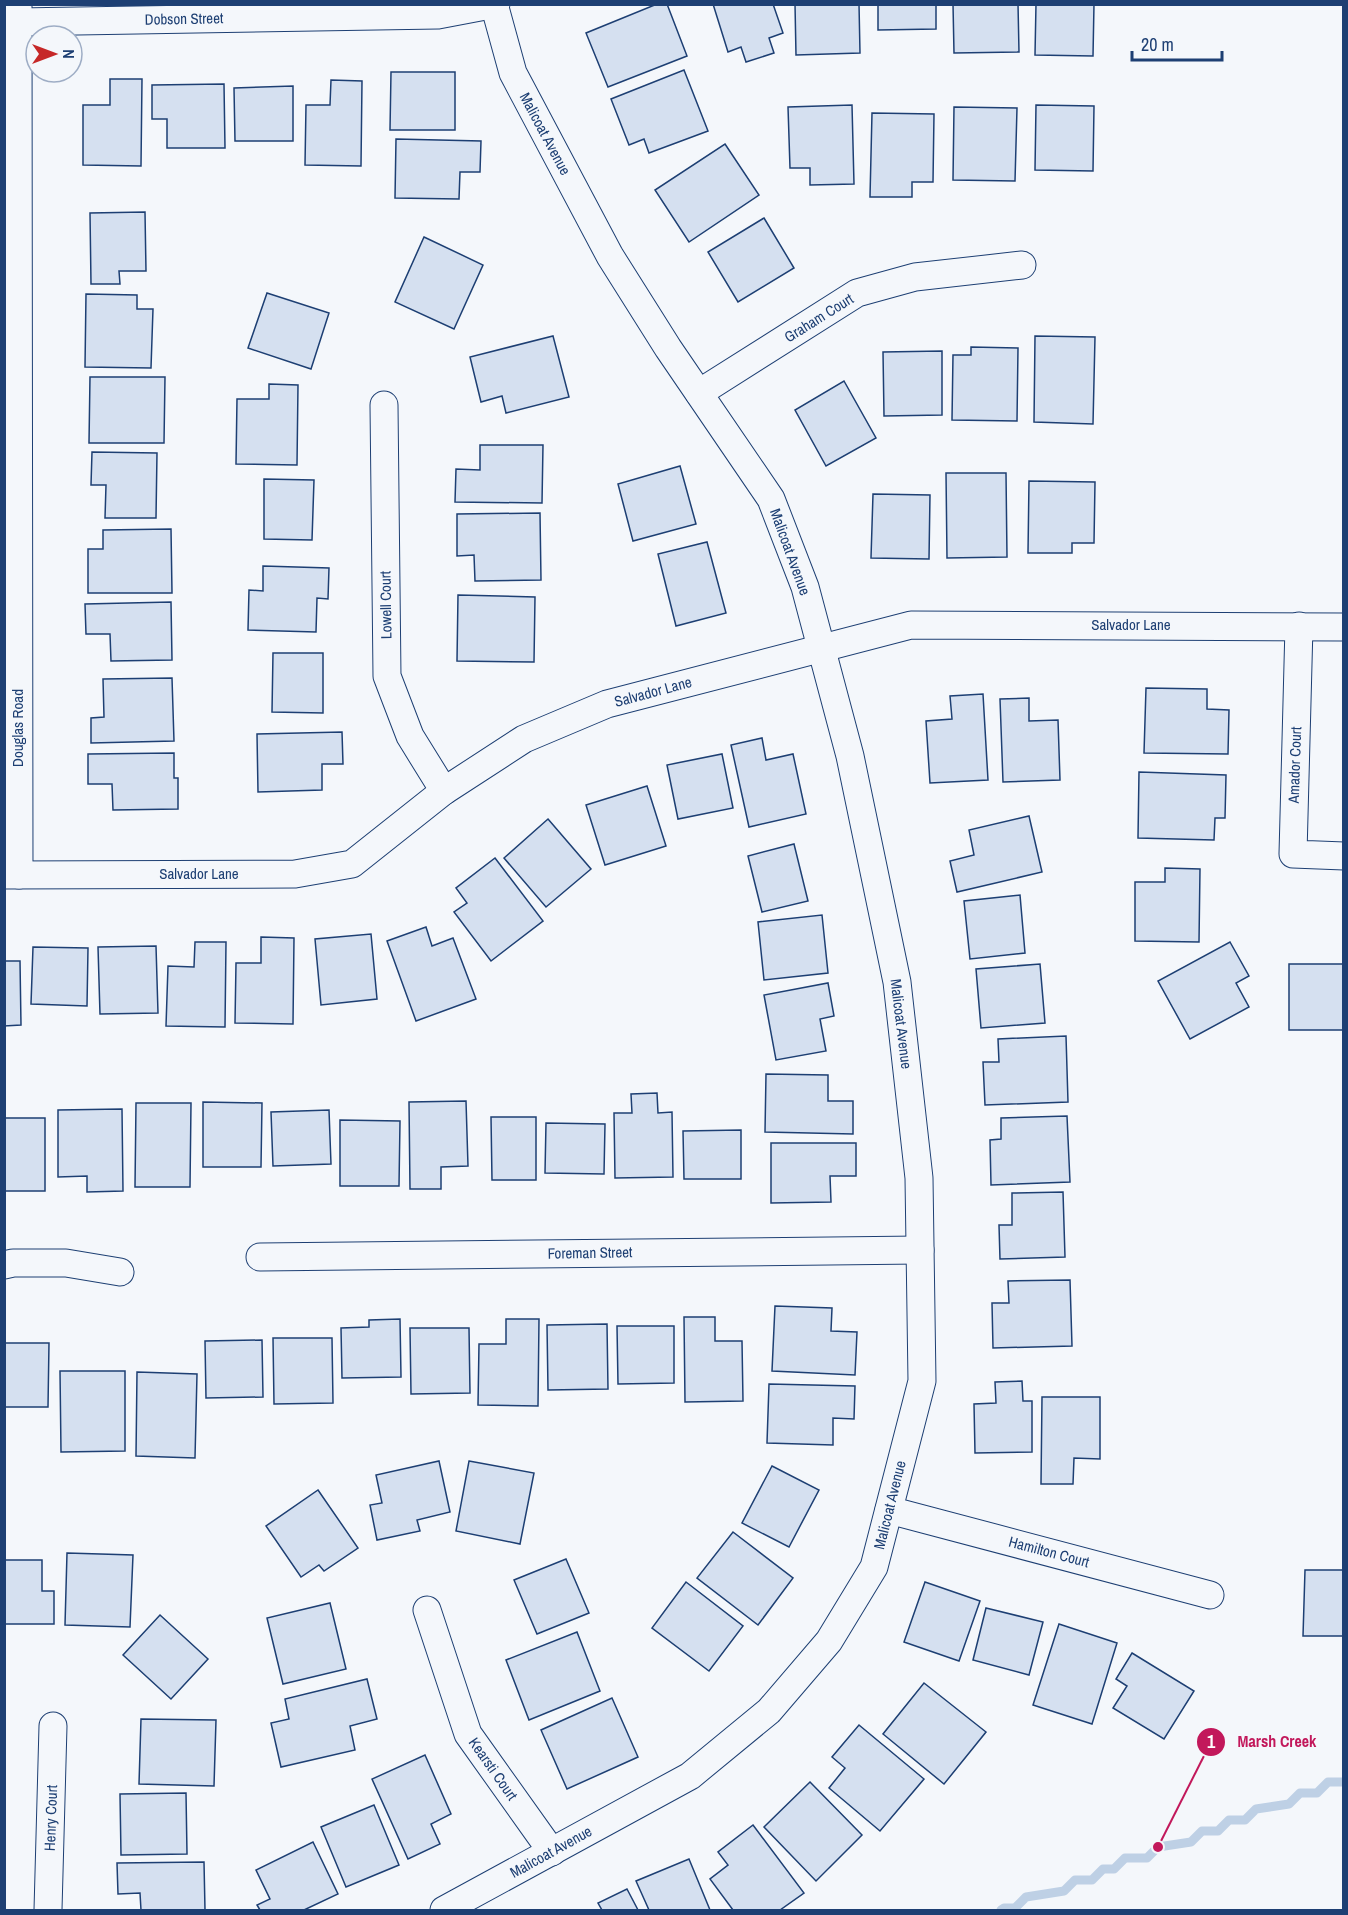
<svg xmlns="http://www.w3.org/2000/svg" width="1348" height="1915" viewBox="0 0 1348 1915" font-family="'Archivo Narrow',sans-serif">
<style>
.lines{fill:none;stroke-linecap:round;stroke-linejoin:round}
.stream{stroke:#bed0e5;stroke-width:9}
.building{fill:#d5e0f0;stroke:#1d3f73;stroke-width:1.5}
.street-casing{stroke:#1d3f73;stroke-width:29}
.street{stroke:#f4f7fb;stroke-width:27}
.labels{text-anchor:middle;stroke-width:4.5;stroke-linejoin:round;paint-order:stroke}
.street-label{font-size:15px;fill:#1d3f73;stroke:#f4f7fb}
.leader{fill:none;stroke:#c2185b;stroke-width:2}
.callout-dot{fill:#c2185b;stroke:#f4f7fb;stroke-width:2}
.mark-label{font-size:18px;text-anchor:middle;font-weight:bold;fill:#fff}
.callout-label{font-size:16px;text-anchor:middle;font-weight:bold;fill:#c2185b;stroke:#f4f7fb;stroke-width:4.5;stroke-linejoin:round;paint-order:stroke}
</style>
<rect width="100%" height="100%" fill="#f4f7fb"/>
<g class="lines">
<path class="stream" d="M1001,1910L1004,1908H1015L1026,1897L1064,1891L1075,1880H1092L1103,1869H1114L1125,1858H1147L1158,1847L1191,1842L1202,1831H1218L1229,1820H1245L1256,1809L1289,1804L1300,1793H1317L1328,1782H1344"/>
</g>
<g class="building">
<path d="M657,4H667L687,56L608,87L586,33Z"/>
<path d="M713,4H773L783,33L769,38L774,53L746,62L741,47L728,52Z"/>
<path d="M795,4H859L860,53L796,55Z"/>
<path d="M878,4H936V29L878,30Z"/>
<path d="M953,4H1018L1019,52L954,53Z"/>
<path d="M1036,4H1094L1093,56L1035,55Z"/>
<path d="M684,70L708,131L649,153L644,139L629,145L611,99Z"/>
<path d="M391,72H455V130H390Z"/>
<path d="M110,79H142L141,166L83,165V105H110Z"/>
<path d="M331,80L362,81L361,166L305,165L306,105H330Z"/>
<path d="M224,84L225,148H167V119H152V85Z"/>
<path d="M293,86V141H235L234,88Z"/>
<path d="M852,105L854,184L810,185V168H790L788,107Z"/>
<path d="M1036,105L1094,106L1093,171L1035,170Z"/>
<path d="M954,107L1017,108L1015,181L953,180Z"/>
<path d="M872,113L934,114L933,182H912V197H870Z"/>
<path d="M396,139L481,141L480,172H460L459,199L395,198Z"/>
<path d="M725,144L759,195L689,242L655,190Z"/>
<path d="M145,212L146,271H119L120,284H91L90,213Z"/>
<path d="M764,218L794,268L738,302L708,252Z"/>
<path d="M424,237L483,265L454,329L395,302Z"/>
<path d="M267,293L329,313L311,369L248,348Z"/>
<path d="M86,294L137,295V309H153L151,368L85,367Z"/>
<path d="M553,336L569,397L506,413L502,396L481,402L470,357Z"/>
<path d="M1035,336L1095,337L1093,424L1034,422Z"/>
<path d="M971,347L1018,348L1017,421L952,420L953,355H971Z"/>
<path d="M942,351V415L884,416L883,352Z"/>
<path d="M90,377H165L164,443H89Z"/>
<path d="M844,381L876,438L826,466L795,410Z"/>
<path d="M269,384L298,385L297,465L236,464L237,399H269Z"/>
<path d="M480,445H543L542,503L455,502L456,469L480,470Z"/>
<path d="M92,452L157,453L156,518H105L106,485H91Z"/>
<path d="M680,466L696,524L633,541L618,484Z"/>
<path d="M946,473H1006L1007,557L947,558Z"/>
<path d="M264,479L314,480L312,540L264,539Z"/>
<path d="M1029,481L1095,482L1094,543H1072V553H1028Z"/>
<path d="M873,494L930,495L929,559L871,558Z"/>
<path d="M540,513L541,580L475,581L474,555L457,556V514Z"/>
<path d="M171,529L172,593H88V549H103V530Z"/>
<path d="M707,542L726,613L676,626L658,554Z"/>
<path d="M263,566L329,568L328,599L317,598L316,632L248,630L249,590L263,591Z"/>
<path d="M458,595L535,597L534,662L457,661Z"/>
<path d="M171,602L172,660L111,661L110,634H86L85,604Z"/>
<path d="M273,653H323V713L272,712Z"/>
<path d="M172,678L174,741L91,743V718L104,717L103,679Z"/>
<path d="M1146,688L1207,689V709L1229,710L1228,754L1144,753Z"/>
<path d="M983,694L988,780L930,783L926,721L952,719L950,696Z"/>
<path d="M1029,698V721L1058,720L1060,780L1003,782L1000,699Z"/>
<path d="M342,732L343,764H322V790L258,792L257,734Z"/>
<path d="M762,738L766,760L793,754L806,814L749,827L731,745Z"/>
<path d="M174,753V778H178V809L113,810L112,784H88V754Z"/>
<path d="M722,754L733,808L678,819L667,765Z"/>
<path d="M1139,772L1226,775L1225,818H1215L1214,840L1138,838Z"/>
<path d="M647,786L666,846L605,865L586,805Z"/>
<path d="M1029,816L1042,872L957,892L950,861L974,855L969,830Z"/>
<path d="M548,819L591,869L546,907L504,858Z"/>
<path d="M794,844L808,901L762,912L748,856Z"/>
<path d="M495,858L543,921L491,961L454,912L467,903L456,888Z"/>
<path d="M1165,868L1200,869L1199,942L1135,941V882H1165Z"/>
<path d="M1020,895L1025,953L970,959L964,901Z"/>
<path d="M822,915L828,973L764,980L758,922Z"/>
<path d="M426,927L432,946L453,938L476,999L416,1021L387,941Z"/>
<path d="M371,934L377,999L321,1005L315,939Z"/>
<path d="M261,937L294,938L293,1024L235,1023L236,963H261Z"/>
<path d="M195,942H226L225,1027L166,1026L168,966L194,967Z"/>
<path d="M1230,942L1249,976L1236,983L1249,1007L1190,1039L1158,981Z"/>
<path d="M156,946L158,1013L100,1014L98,947Z"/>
<path d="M33,947L88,948L87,1006L31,1004Z"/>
<path d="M4,961H20L21,1025L4,1026Z"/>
<path d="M1040,964L1045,1023L981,1028L976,969Z"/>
<rect x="1289" y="964" width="55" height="66"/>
<path d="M828,983L834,1016L820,1019L826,1051L776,1060L764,995Z"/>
<path d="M1066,1036L1068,1102L985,1105L983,1062H999L998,1039Z"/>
<path d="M766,1074L828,1075V1101H853V1134L765,1132Z"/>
<path d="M657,1093L658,1113L672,1112L673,1177L615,1178L614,1113H632L631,1094Z"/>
<path d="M466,1101L468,1166L441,1167V1189H410L409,1102Z"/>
<path d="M203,1102L262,1103L261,1167H203Z"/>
<path d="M136,1103H191L190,1187H135Z"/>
<path d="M122,1109L123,1191L87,1192V1176L58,1177V1110Z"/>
<path d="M329,1110L331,1164L273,1166L271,1112Z"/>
<path d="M1067,1116L1070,1182L991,1185L990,1140L1001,1139V1118Z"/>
<path d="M491,1117H536V1180H492Z"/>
<rect x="4" y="1118" width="41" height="73"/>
<path d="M340,1120L400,1121L399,1186H340Z"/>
<path d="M546,1123L605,1124L604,1174L545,1173Z"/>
<path d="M741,1130V1179H684L683,1131Z"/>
<path d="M771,1143H856V1176H830L831,1202L771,1203Z"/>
<path d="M1063,1192L1065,1257L1000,1259L999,1225H1012V1193Z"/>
<path d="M1070,1280L1072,1346L993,1348L992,1303H1009L1008,1281Z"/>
<path d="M775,1306L832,1308L831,1331L857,1332L855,1375L772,1371Z"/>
<path d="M684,1317H715V1341H742L743,1401L685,1402Z"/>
<path d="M400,1319L401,1377L342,1378L341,1328L369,1327V1320Z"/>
<path d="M506,1319H539L538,1406L478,1405L479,1344H506Z"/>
<path d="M607,1324L608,1389L548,1390L547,1325Z"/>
<path d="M617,1326H674V1383L618,1384Z"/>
<path d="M410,1328H469L470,1393L411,1394Z"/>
<path d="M273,1338H332L333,1403L274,1404Z"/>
<path d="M262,1340L263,1397L206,1398L205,1341Z"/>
<path d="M4,1343H49L48,1407H4Z"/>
<path d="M60,1371H125V1451L61,1452Z"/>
<path d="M137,1372L197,1374L195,1458L136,1456Z"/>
<path d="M1022,1381L1023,1401H1032V1452L975,1453L974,1404L996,1403L995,1382Z"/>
<path d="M769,1384L855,1386L854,1419L833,1418V1445L767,1443Z"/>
<path d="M1042,1397H1100V1459L1074,1458L1073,1484H1041Z"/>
<path d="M439,1461L450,1512L417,1520L420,1531L377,1540L370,1505L382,1503L376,1475Z"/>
<path d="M469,1461L534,1473L520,1544L456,1531Z"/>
<path d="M772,1466L819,1490L789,1547L742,1523Z"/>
<path d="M318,1490L358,1548L324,1571L319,1565L301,1577L266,1526Z"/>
<path d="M733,1532L793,1578L758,1625L697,1578Z"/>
<path d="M67,1553L133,1555L130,1627L65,1625Z"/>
<path d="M566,1559L589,1613L537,1634L514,1580Z"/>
<path d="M4,1560H42V1591H54V1624H4Z"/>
<path d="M1305,1570H1344V1636H1303Z"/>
<path d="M686,1582L743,1626L709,1671L652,1628Z"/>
<path d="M925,1582L980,1601L959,1661L904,1642Z"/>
<path d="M330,1603L346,1669L283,1684L267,1618Z"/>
<path d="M986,1608L1043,1622L1029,1675L973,1660Z"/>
<path d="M160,1615L208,1659L171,1699L123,1655Z"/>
<path d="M1059,1624L1117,1643L1092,1724L1033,1705Z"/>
<path d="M577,1632L600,1691L529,1720L506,1660Z"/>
<path d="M1132,1653L1194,1691L1164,1739L1113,1708L1127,1686L1116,1679Z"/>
<path d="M367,1679L377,1719L350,1726L355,1750L281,1767L271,1723L289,1719L285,1699Z"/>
<path d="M924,1683L986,1732L944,1784L883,1734Z"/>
<path d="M612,1698L638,1757L567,1789L541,1730Z"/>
<path d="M141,1719L216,1720L214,1786L139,1784Z"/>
<path d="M859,1725L924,1779L880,1831L829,1788L845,1768L832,1757Z"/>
<path d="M425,1755L451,1814L431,1824L440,1844L408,1859L372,1779Z"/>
<path d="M810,1782L862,1835L816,1881L764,1827Z"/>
<path d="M186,1793L187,1854L121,1855L120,1794Z"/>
<path d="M374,1805L399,1865L346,1887L321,1827Z"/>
<path d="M753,1825L804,1893L780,1910H733L710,1879L728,1865L718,1852Z"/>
<path d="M313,1842L338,1894L304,1910H260L257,1905L270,1899L256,1870Z"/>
<path d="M689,1859L710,1910H649L636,1881Z"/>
<path d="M204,1862L205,1910H141L140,1893L118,1894L117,1863Z"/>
<path d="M627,1889L638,1910H602L598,1903Z"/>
</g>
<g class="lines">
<defs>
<g id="street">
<path d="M18,4L19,875"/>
<path d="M18,22L438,15L496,4"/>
<path d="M699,393L857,293L915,277L1022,265"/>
<path d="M384,405L387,676L410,736L444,791"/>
<path d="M1299,626L1293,854L1344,856"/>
<path d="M4,875L295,874L352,864L444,791L524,739L607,704L911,625L1344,627"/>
<path d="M260,1257L920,1250"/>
<path d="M4,1265L13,1263H66L120,1272"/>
<path d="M889,1510L1210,1595"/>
<path d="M427,1610L468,1734L552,1852"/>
<path d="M48,1910L53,1726"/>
<path d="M444,1910L690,1776L769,1711L829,1641L874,1567L922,1381L919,1178L897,982L850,756L805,587L771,499L668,348L610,256L513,73L494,4"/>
</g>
</defs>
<use href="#street" class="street-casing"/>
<use href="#street" class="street"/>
</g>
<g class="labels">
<g class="street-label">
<text transform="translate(184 19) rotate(-1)" y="5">Dobson Street</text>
<text transform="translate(545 134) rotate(62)" y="5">Malicoat Avenue</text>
<text transform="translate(819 318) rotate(-32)" y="5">Graham Court</text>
<text transform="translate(790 552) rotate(70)" y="5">Malicoat Avenue</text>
<text transform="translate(386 605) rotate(-91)" y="5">Lowell Court</text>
<text x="1131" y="630">Salvador Lane</text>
<text transform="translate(653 692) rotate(-15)" y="5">Salvador Lane</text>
<text transform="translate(18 728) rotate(-90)" y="5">Douglas Road</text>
<text transform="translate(1295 765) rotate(-88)" y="5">Amador Court</text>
<text x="199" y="879">Salvador Lane</text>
<text transform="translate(901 1024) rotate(83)" y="5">Malicoat Avenue</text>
<text transform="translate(590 1253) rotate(-1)" y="5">Foreman Street</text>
<text transform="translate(890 1505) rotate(-76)" y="5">Malicoat Avenue</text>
<text transform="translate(1049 1552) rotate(15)" y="5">Hamilton Court</text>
<text transform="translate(493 1769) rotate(55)" y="5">Kearsti Court</text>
<text transform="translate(51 1818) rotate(-88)" y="5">Henry Court</text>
<text transform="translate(551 1852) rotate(-29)" y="5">Malicoat Avenue</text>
</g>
</g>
<path class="leader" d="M1158 1847L1211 1742"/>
<g class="callout-dot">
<circle cx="1158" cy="1847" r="6"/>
<circle cx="1211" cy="1742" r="15"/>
</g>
<g class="mark-label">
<text x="1211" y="1748">1</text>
</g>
<g class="callout-label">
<text x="1277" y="1747">Marsh Creek</text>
</g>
<rect width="1348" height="1915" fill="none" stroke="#1d3f73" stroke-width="12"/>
<g transform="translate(54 54) rotate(90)"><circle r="28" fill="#f4f7fb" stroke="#9eadc5" stroke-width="1.5"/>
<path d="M0-4.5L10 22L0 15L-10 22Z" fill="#c62828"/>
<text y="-9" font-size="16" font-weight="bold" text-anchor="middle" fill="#1d3f73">N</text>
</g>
<path d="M1132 51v9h90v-9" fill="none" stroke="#1d3f73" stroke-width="3"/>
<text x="1141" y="51" font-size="18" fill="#1d3f73" stroke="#f4f7fb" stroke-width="4.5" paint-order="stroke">20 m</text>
</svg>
